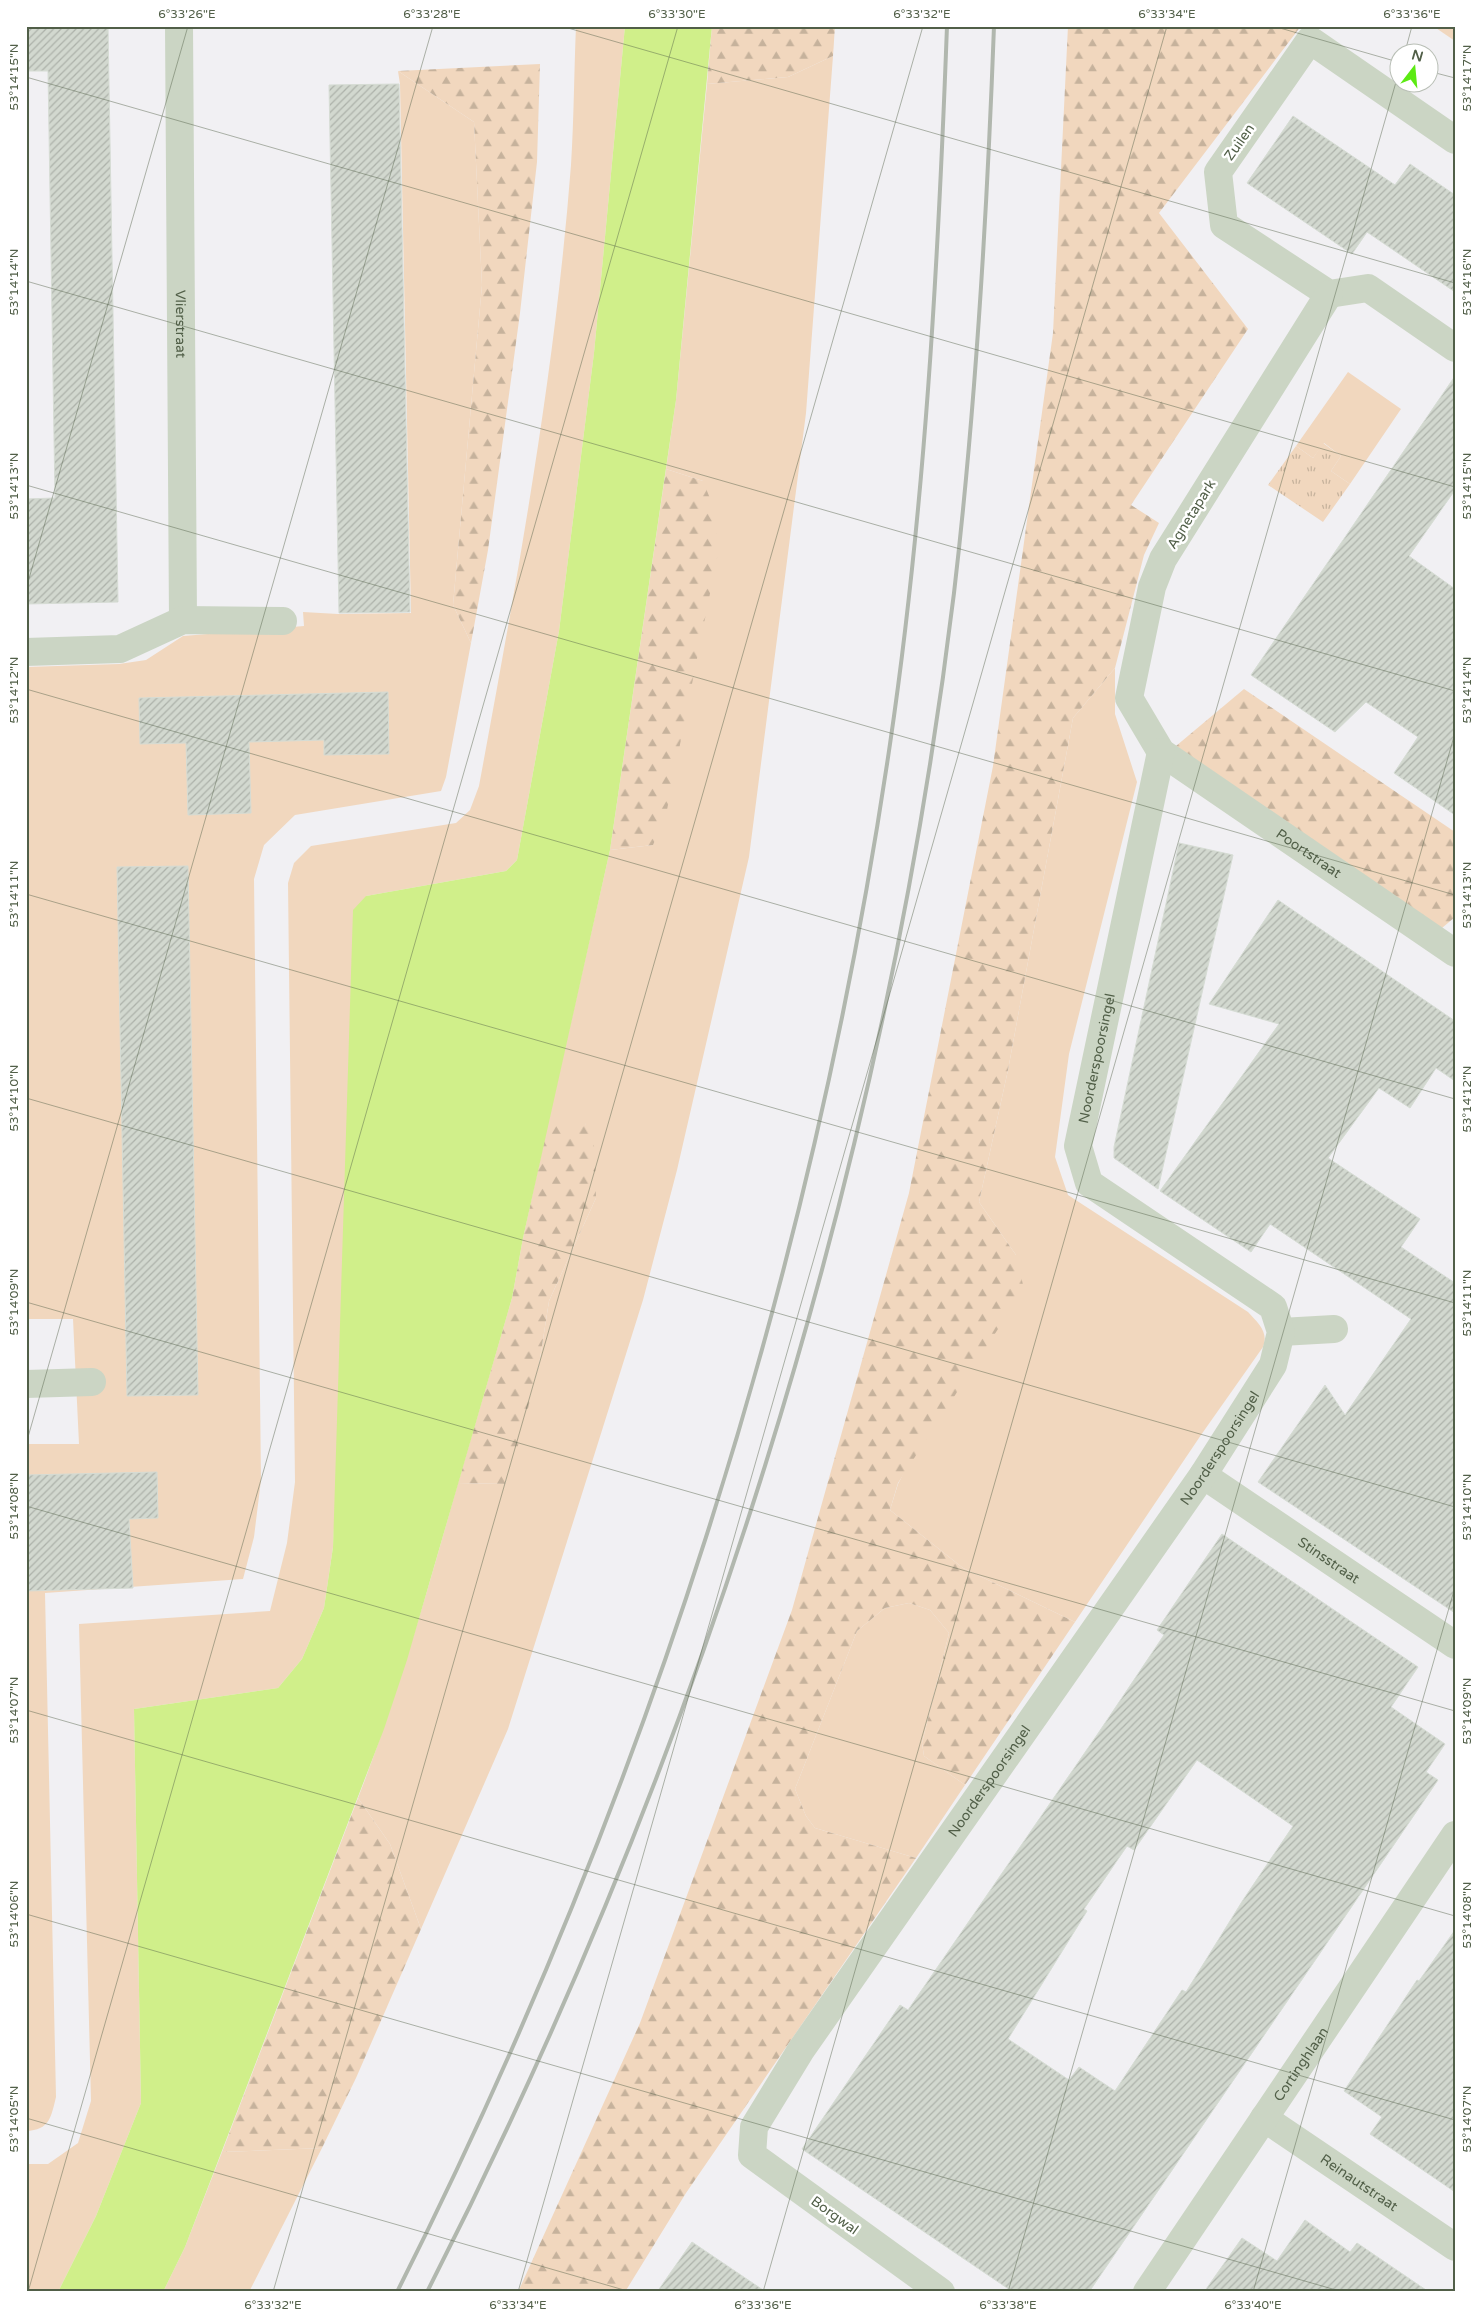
<svg xmlns="http://www.w3.org/2000/svg" width="1481" height="2318" viewBox="0 0 1481 2318" font-family="'Varela Round',sans-serif">
<style>
.grass{fill:#f1d7be}
.forest{fill:url(#forest-firs)}
.park{fill:url(#park-tufts)}
.water{fill:#d0ef8a}
.building{fill:url(#building-hatch);stroke:#d6dcd4;fill-rule:evenodd}
.lines{fill:none;stroke-linecap:round;stroke-linejoin:round}
.minor{stroke:#cbd5c4;stroke-width:28}
.rail{stroke:#b1b7ae;stroke-width:4}
.ticks{fill:none;stroke:#515f48;stroke-width:1;stroke-opacity:0.45}
.labels{text-anchor:middle;stroke-width:5;stroke-linejoin:round;paint-order:stroke}
.street-label{font-size:14px;fill:#515f48;stroke:#fff}
.neatline{fill:none;stroke:#515f48;stroke-width:2}
.ticks-label{font-size:12px;text-anchor:middle;fill:#515f48}
</style>
<defs>
<pattern id="forest-firs" width="22" height="20" patternUnits="userSpaceOnUse" patternTransform="scale(1.25)"><rect width="22" height="20" fill="#f1d7be"/><path d="M5 1l3.5 6h-7zM16 11l3.5 6h-7z" fill="#c6b29c"/></pattern>
<pattern id="park-tufts" width="24" height="20" patternUnits="userSpaceOnUse" patternTransform="scale(1.25)"><rect width="24" height="20" fill="#f1d7be"/><path d="M3 7l-1-3M5 7V3M7 7l1-3M15 17l-1-3M17 17v-4M19 17l1-3" fill="none" stroke="#c6b29c"/></pattern>
<pattern id="building-hatch" width="6" height="6" patternUnits="userSpaceOnUse" patternTransform="scale(1.25)"><rect width="6" height="6" fill="#d2d8cf"/><path d="M-1 1l2-2M0 6l6-6M5 7l2-2" fill="none" stroke="#adb2aa"/></pattern>
</defs>
<rect width="100%" height="100%" fill="#f1f0f3"/>
<g class="grass">
<path d="M576,26H625L594,353L559,631L517,860L506,871L366,896L333,1547L324,1608L302,1659L278,1688L134,1709L141,2103L96,2216L58,2292H26V2164H48L78,2143L91,2101L79,1624L270,1611L287,1543L295,1482L288,883L294,863L311,846L456,823L470,810L479,786C517,580 555,374 571,165C574,119 574,72 576,26Z"/>
<path d="M1433,26H1455V41Z"/>
<path d="M833,56L806,413L749,857L677,1170L643,1300L508,1729L421,1929L390,1844L358,1798C398,1695 428,1589 458,1483L505,1484L539,1365L549,1301L596,1198L585,1123H548L610,850L653,845L703,481L666,469L676,400L707,84L788,77Z"/>
<path d="M398,71L474,122L482,285L453,605L471,643L446,777L441,791L295,815L264,845L254,879L261,1480L254,1537L243,1579L45,1593L56,2097C51,2117 50,2130 26,2131V1444H79L73,1319H26V667L119,664L146,660L183,636L304,626L303,612L338,614L411,613L400,84Z"/>
<path d="M1348,372L1401,409L1350,484L1331,471L1341,456L1324,443L1313,458L1296,446Z"/>
<path d="M1115,668V714L1137,782L1069,1054L1055,1157L1068,1195L1248,1312C1258,1323 1269,1332 1263,1347L1201,1435L1075,1622L963,1568L890,1510L898,1484L1016,1255L979,1202L1008,1070L1073,718Z"/>
<path d="M909,1603L930,1610L949,1633L922,1743L924,1756L965,1785L916,1858L815,1828L806,1816L795,1789L857,1631L885,1608Z"/>
<path d="M322,2148L249,2292H163L185,2247L222,2152Z"/>
</g>
<g class="forest">
<path d="M712,26H835L833,56L788,77L707,84Z"/>
<path d="M1068,26H1301L1159,213L1248,329L1131,505L1159,523L1144,555L1115,668L1073,718L1008,1070L979,1202L1016,1255L1024,1289L898,1483L890,1510L963,1568L1075,1622L965,1785L924,1756L922,1743L949,1633L930,1610L909,1603L885,1608L857,1631L795,1789L806,1816L815,1828L916,1858L686,2193L625,2292H518L640,2023L792,1610L909,1193L993,766L1053,333Z"/>
<path d="M540,64L537,162L520,313L488,550L471,643L453,605L482,285L474,122L398,71Z"/>
<path d="M666,469L703,481L713,506L719,548L666,815L653,845L610,850Z"/>
<path d="M1244,689L1455,832V917L1442,928L1176,746Z"/>
<path d="M548,1123H585L595,1149L596,1198L549,1301L539,1365L520,1440L505,1484L458,1483L512,1298L523,1238Z"/>
<path d="M358,1798L390,1844L421,1929L356,2078L322,2148L222,2152Z"/>
</g>
<path class="park" d="M1323,443L1341,456L1331,471L1350,484L1323,522L1268,485L1296,446L1313,458Z"/>
<path class="water" d="M625,26H712L676,400L610,850L523,1238L512,1298L407,1660L384,1729L185,2247L163,2292H58L96,2216L141,2103L134,1709L278,1688L302,1659L324,1608L333,1547L353,910L366,896L506,871L517,860L559,631L594,353Z"/>
<g class="building">
<path d="M26,26H108L118,602L26,604V499L55,498L48,71H26Z"/>
<path d="M399,84L410,612L339,613L329,85Z"/>
<path d="M1293,116L1395,185L1410,164L1455,195V292L1367,232L1352,254L1247,183Z"/>
<path d="M1455,376V490L1409,556L1455,589V815L1394,773L1418,737L1366,702L1335,732L1251,675Z"/>
<path d="M388,692L389,754L324,755V740L249,742L251,813L188,815L186,743L140,744L139,698Z"/>
<path d="M1179,843L1233,855L1158,1189L1114,1158V1147Z"/>
<path d="M188,866L198,1395L127,1396L117,867Z"/>
<path d="M1278,900L1455,1021V1081L1436,1068L1410,1108L1379,1088L1328,1158L1420,1219L1401,1247L1455,1283V1613L1258,1482L1325,1385L1345,1415L1411,1319L1270,1224L1251,1252L1160,1191L1279,1024L1209,1004Z"/>
<path d="M157,1472L158,1518L129,1519L133,1588L26,1591V1475Z"/>
<path d="M1222,1534L1418,1667L1391,1707L1445,1744L1426,1772L1438,1780L1089,2292H1013L802,2149L900,2005L908,2010L1099,1732L1164,1635L1157,1630ZM1197,1760L1293,1826L1243,1900L1186,1992L1182,1990L1115,2091L1079,2067L1069,2080L1008,2039L1087,1911L1084,1909L1127,1846L1134,1850Z"/>
<path d="M1455,1930V2192L1370,2134L1382,2117L1344,2091L1417,1980L1419,1981Z"/>
<path d="M1305,2220L1350,2252L1357,2243L1429,2292H1204L1242,2238L1277,2261Z"/>
<path d="M692,2242L766,2292H657Z"/>
</g>
<g class="lines">
<g class="minor">
<path id="s1" d="M179,26L183,620"/>
<path d="M1455,140L1310,40L1218,172L1224,225L1329,294L1368,288L1455,348"/>
<path id="s2" d="M1329,294L1163,559L1152,587L1129,698L1161,752L1455,953"/>
<path d="M26,652L120,649L183,620L283,621"/>
<path d="M1281,1332L1334,1329"/>
<path d="M26,1384L92,1382"/>
<path id="s3" d="M1203,1475L1455,1645"/>
<path id="s4" d="M1264,2118L1455,2247"/>
<path id="s5" d="M941,2292L752,2155L754,2127L801,2050L1203,1475L1273,1365L1281,1332L1273,1307L1089,1183L1078,1146L1161,752"/>
<path id="s6" d="M1147,2292L1455,1835"/>
</g>
<g class="rail">
<path d="M397,2292C642,1806 811,1283 890,744C925,506 938,267 947,26"/>
<path d="M427,2292C698,1761 882,1185 954,593C976,405 987,216 994,26"/>
</g>
</g>
<path class="ticks" d="M561,26L1455,283M1273,26L1398,62M1405,52L1412,26M1428,71L1455,78M26,77L1455,487M26,281L1455,691M26,485L1455,895M26,589L188,26M26,689L1455,1099M26,894L1455,1303M26,1098L1455,1507M26,1302L1455,1711M26,1444L433,26M26,1506L1455,1916M26,1710L1455,2120M26,1914L1343,2292M26,2118L631,2292M28,2292L678,26M273,2292L923,26M518,2292L1167,26M763,2292L1398,75M1008,2292L1455,733M1253,2292L1455,1587"/>
<g class="labels">
<g class="street-label">
<text transform="translate(1239 142) rotate(-55)" y="5">Zuilen</text>
<text dy="5" stroke="none"><textPath href="#s1" startOffset="298">Vlierstraat</textPath></text>
<text transform="translate(1191 514) rotate(-58)" y="5">Agnetapark</text>
<text dy="5" stroke="none"><textPath href="#s2" startOffset="698">Poortstraat</textPath></text>
<text dy="5" stroke="none"><textPath href="#s5" startOffset="1594">Noorderspoorsingel</textPath></text>
<text dy="5" stroke="none"><textPath href="#s5" startOffset="1085">Noorderspoorsingel</textPath></text>
<text dy="5" stroke="none"><textPath href="#s3" startOffset="152">Stinsstraat</textPath></text>
<text dy="5" stroke="none"><textPath href="#s5" startOffset="680">Noorderspoorsingel</textPath></text>
<text dy="5" stroke="none"><textPath href="#s6" startOffset="275">Cortinghlaan</textPath></text>
<text dy="5" stroke="none"><textPath href="#s4" startOffset="115">Reinautstraat</textPath></text>
<text transform="translate(835 2215) rotate(36)" y="5">Borgwal</text>
</g>
</g>
<rect width="1481" height="2318" fill="none" stroke="#ffffff" stroke-width="55"/>
<g transform="translate(1414 68) rotate(16)"><circle r="24" fill="#ffffff" stroke="#b9bfb6"/>
<path d="M0-4L9 19L0 12L-9 19Z" fill="#5cea13"/>
<text y="-8" font-size="14" font-weight="bold" text-anchor="middle" fill="#515f48">N</text>
</g>
<rect x="28" y="28" width="1426" height="2262" class="neatline"/>
<g class="ticks-label">
<text x="187" y="18">6°33'26"E</text>
<text x="432" y="18">6°33'28"E</text>
<text x="677" y="18">6°33'30"E</text>
<text x="922" y="18">6°33'32"E</text>
<text x="1167" y="18">6°33'34"E</text>
<text x="1412" y="18">6°33'36"E</text>
<text transform="translate(14 77) rotate(-90)" y="4">53°14'15"N</text>
<text transform="translate(1467 78) rotate(-90)" y="4">53°14'17"N</text>
<text transform="translate(14 282) rotate(-90)" y="4">53°14'14"N</text>
<text transform="translate(1467 282) rotate(-90)" y="4">53°14'16"N</text>
<text transform="translate(14 486) rotate(-90)" y="4">53°14'13"N</text>
<text transform="translate(1467 486) rotate(-90)" y="4">53°14'15"N</text>
<text transform="translate(14 690) rotate(-90)" y="4">53°14'12"N</text>
<text transform="translate(1467 690) rotate(-90)" y="4">53°14'14"N</text>
<text transform="translate(14 894) rotate(-90)" y="4">53°14'11"N</text>
<text transform="translate(1467 895) rotate(-90)" y="4">53°14'13"N</text>
<text transform="translate(14 1098) rotate(-90)" y="4">53°14'10"N</text>
<text transform="translate(1467 1099) rotate(-90)" y="4">53°14'12"N</text>
<text transform="translate(14 1302) rotate(-90)" y="4">53°14'09"N</text>
<text transform="translate(1467 1303) rotate(-90)" y="4">53°14'11"N</text>
<text transform="translate(14 1506) rotate(-90)" y="4">53°14'08"N</text>
<text transform="translate(1467 1507) rotate(-90)" y="4">53°14'10"N</text>
<text transform="translate(14 1710) rotate(-90)" y="4">53°14'07"N</text>
<text transform="translate(1467 1711) rotate(-90)" y="4">53°14'09"N</text>
<text transform="translate(14 1914) rotate(-90)" y="4">53°14'06"N</text>
<text transform="translate(1467 1915) rotate(-90)" y="4">53°14'08"N</text>
<text transform="translate(14 2119) rotate(-90)" y="4">53°14'05"N</text>
<text transform="translate(1467 2119) rotate(-90)" y="4">53°14'07"N</text>
<text x="273" y="2309">6°33'32"E</text>
<text x="518" y="2309">6°33'34"E</text>
<text x="763" y="2309">6°33'36"E</text>
<text x="1008" y="2309">6°33'38"E</text>
<text x="1253" y="2309">6°33'40"E</text>
</g>
</svg>
